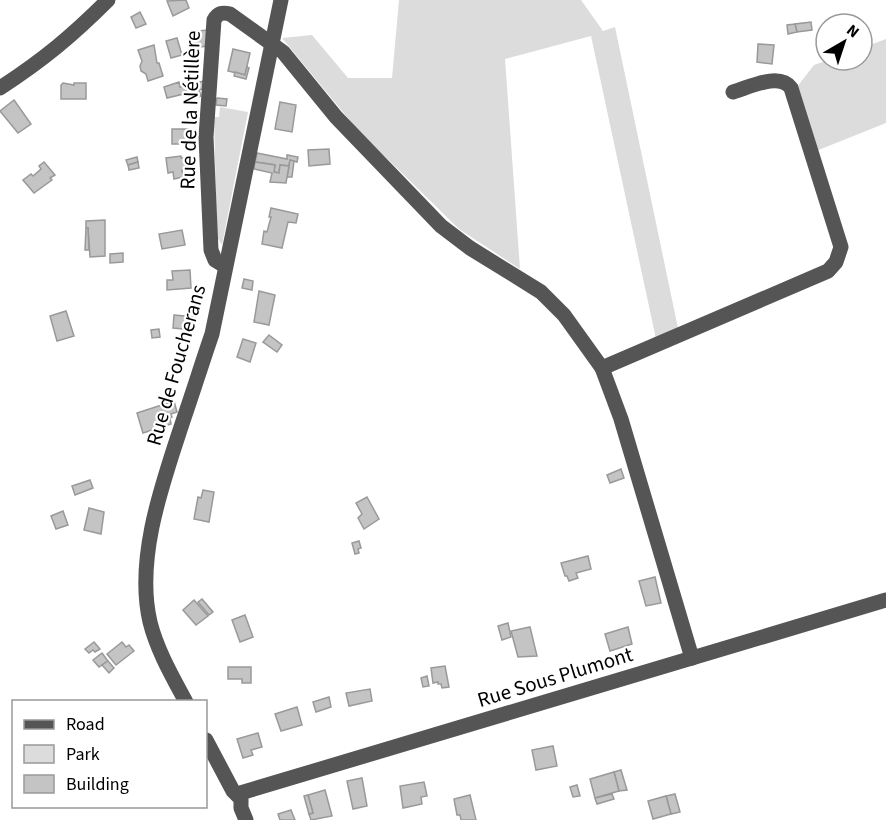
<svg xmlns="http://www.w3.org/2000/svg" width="886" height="820" viewBox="0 0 886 820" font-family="'Source Sans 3',sans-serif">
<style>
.green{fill:#dcdcdc}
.building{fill:#c4c4c4;stroke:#999;stroke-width:1.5}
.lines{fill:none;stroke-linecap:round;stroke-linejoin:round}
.minor{stroke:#555;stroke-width:15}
.labels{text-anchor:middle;stroke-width:4.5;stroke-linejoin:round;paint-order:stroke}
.street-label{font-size:21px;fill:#000;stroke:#fff}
</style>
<rect width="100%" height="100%" fill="#fff"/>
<g class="green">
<path d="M399,0H581L603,31L615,27L678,328L656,339L591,36L505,59L520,269L459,229L356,128L282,38L312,35L348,78H392Z"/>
<path d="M886,39V123L816,151L797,87L814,65L828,60H862V48Z"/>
<path d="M220,107L248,112L222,245L217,237L214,117H219Z"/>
</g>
<g class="building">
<path d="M186,0L189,8L173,16L167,1Z"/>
<path d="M140,12L146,24L136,28L131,17Z"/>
<path d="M811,22L812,30L797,32L795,24Z"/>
<path d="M795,24L797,32L788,34L787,25Z"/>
<path d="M207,30L208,46L191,48L189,32Z"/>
<path d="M177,38L182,55L171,58L166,41Z"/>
<path d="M758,44L774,45L772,64L757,62Z"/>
<path d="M154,45L157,63H159L163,76L148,81L146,74L141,71L140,66L142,61L138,50Z"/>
<path d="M233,49L250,53L245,75L228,71Z"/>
<path d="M247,67L249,68L246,79L234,76L235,72L245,75Z"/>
<path d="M204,81L206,88L199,90L201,96L190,99L188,93L167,98L164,87L179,82L180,87Z"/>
<path d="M63,83L74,85V83H86V99H61V85Z"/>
<path d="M217,98L227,99L226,106L216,105Z"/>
<path d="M14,100L31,124L18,133L0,111Z"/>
<path d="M280,102L296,105L292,132L275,129Z"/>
<rect x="172" y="129" width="17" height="15"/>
<path d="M329,149L330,164L309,166L308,150Z"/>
<path d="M257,153L287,159V155L298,157L297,162L290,160L289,166L280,165L279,173L274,172L275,165L255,162Z"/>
<path d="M181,156V158H184L186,170H182L183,177L174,179L173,172L168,173L166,158Z"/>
<path d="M137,157L138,162L128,165L126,160Z"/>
<path d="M290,160L294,161L292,177H287Z"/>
<path d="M44,162L55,175L50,178L52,180L34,193L23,180L31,174L33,176L41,169L39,166Z"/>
<path d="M138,162L139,168L129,170L128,165Z"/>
<path d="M255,162L275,165L274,172L279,173L280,165L289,166L286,183L270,182L272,173L254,169Z"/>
<path d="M271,208L298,214L296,223L288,222L282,248L262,244L264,231L267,232L271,217H269Z"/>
<path d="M105,220V256L90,257L88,228H86V221Z"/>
<path d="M86,228H88L89,250H85Z"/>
<path d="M182,230L185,245L162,249L159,234Z"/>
<path d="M123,253V262L110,263V254Z"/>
<path d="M190,270L191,288L167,290V280H173L172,271Z"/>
<path d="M244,279L253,281L252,290L242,288Z"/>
<path d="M259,291L275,295L269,325L254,322Z"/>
<path d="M66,311L74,336L57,341L50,316Z"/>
<path d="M174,315L195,317L194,330L173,328Z"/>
<path d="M159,329L160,337L152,338L151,330Z"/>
<path d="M269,335L282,345L277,352L263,342Z"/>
<path d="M243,339L256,343L250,362L237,357Z"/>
<path d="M174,401L177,412L171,414L172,417L170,418L171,424L143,433L137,413Z"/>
<path d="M621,469L624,478L610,483L607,475Z"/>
<path d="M90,480L93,488L75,495L72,486Z"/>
<path d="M203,490L214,492L209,522L194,519L198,497L201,498Z"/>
<path d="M367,497L379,519L364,529L358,518L362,514L356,503Z"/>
<path d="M89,508L104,512L101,534L84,530Z"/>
<path d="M63,511L68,525L56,529L51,516Z"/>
<path d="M359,541L361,548L358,549L359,553L355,554L352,543Z"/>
<path d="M588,556L591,569L576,573L578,578L569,581L567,576H565L561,563Z"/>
<path d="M655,577L661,603L646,606L639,581Z"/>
<path d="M202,599L213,612L209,615L198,602Z"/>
<path d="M194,600L208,616L196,625L183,610Z"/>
<path d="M245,615L253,637L240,642L232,620Z"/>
<path d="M508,623L511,637L502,640L498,626Z"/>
<path d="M530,627L537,656L518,657L511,631Z"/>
<path d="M628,627L632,644L610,651L605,634Z"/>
<path d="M94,642L100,649L95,652L93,650L89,653L85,649Z"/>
<path d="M122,642L126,647L129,645L134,651L116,665L107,654Z"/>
<path d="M102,653L108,661L99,667L93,660Z"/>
<path d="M108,661L114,668L109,673L102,665Z"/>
<path d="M445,666L449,687L442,688L441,684H438V682L433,683L431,668Z"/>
<path d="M228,667H251V683H242V679H228Z"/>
<path d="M427,676L429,686L423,687L421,678Z"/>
<path d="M370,689L372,701L349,706L346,693Z"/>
<path d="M329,697L331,707L316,712L313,702Z"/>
<path d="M297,707L302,725L281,731L275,714Z"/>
<path d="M258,733L262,747L251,750L253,755L243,758L237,739Z"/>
<path d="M553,746L557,766L536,770L532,750Z"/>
<path d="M621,770L627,790L619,791L614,772Z"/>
<path d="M614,772L619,791L595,798L590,779Z"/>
<path d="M362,778L367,806L353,809L347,781Z"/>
<path d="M424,782L427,796L421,797L422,804L403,808L400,786Z"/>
<path d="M577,785L580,796L573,797L570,787Z"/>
<path d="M325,790L332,816L311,820L309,814L313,813L308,795Z"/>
<path d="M612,794L614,799L597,804L595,798Z"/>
<path d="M675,794L680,812L671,814L666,796Z"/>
<path d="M308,795L313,813L309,814L304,796Z"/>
<path d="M470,795L476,820H461L460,815H457L454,799Z"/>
<path d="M666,796L671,814L653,819L648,801Z"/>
<path d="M291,810L295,820H280L278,814Z"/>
</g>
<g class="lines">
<g class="minor">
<path d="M0,88C43,60 72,36 108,0"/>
<path d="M225,266L215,260L211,250L206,137L214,20C218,13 222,12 230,14L283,52L336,117L441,226L470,248L541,292L564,315L602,368L621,419L692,658"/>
<path d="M602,368L828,271L836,262L841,247L791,88C779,72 750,87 733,92"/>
<path d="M186,702C172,676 157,650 150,622C135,558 163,482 183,421C193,392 202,363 212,334L281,0"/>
<path d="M206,740L233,791L241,799V808L246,820"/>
<path d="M237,794L886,600"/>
</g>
</g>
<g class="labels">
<g class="street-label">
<text transform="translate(190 110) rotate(-88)" y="7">Rue de la Nétillère</text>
<text transform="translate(176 365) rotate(-74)" y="7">Rue de Foucherans</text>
<text transform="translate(555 677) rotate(-17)" y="7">Rue Sous Plumont</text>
</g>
</g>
<rect x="12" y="700" width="195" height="108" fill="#ffffff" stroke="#999999" stroke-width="1.5"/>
<rect x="24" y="720" width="30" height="9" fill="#555555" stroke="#999999" stroke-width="1.5"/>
<text x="66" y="730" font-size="18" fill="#000000">Road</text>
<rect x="24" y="745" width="30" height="18" fill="#dcdcdc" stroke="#999999" stroke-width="1.5"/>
<text x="66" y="760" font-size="18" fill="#000000">Park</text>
<rect x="24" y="775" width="30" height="18" fill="#c4c4c4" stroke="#999999" stroke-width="1.5"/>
<text x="66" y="790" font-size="18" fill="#000000">Building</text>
<g transform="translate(844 42) rotate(39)"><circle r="28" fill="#ffffff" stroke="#999999" stroke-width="1.5"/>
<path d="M0-4.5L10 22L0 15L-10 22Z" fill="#000000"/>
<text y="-9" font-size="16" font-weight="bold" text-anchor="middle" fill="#000000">N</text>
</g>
</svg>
